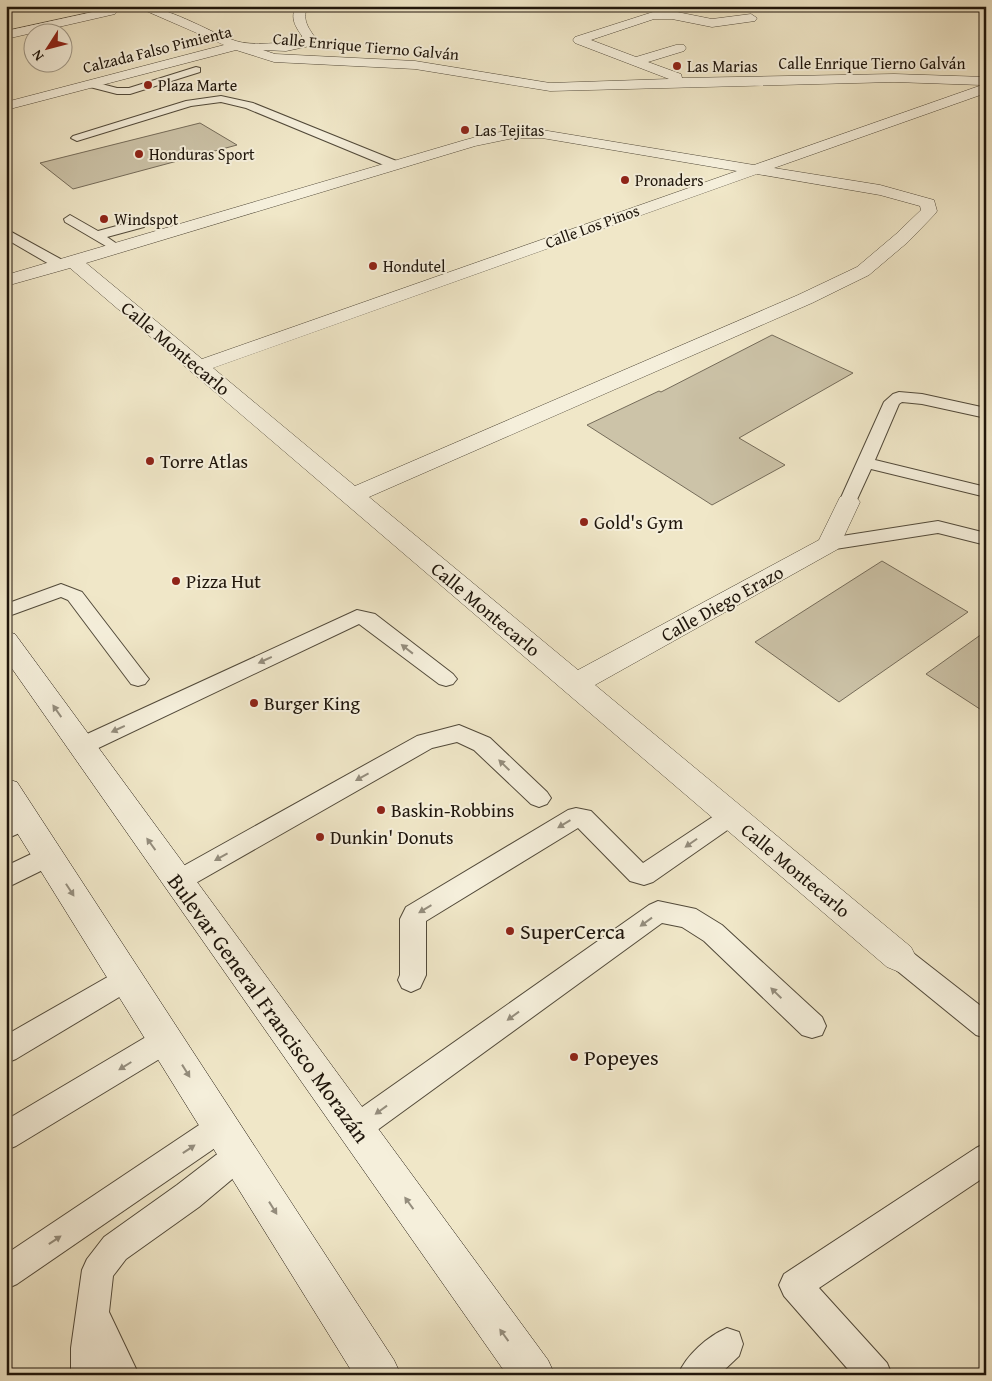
<svg xmlns="http://www.w3.org/2000/svg" width="992" height="1381" viewBox="0 0 992 1381" font-family="'Gentium Book Plus',serif">
<style>
.green{fill:#ccc3a8;stroke:#756c5a}
.lines{fill:none;stroke-linecap:round;stroke-linejoin:round}
.service-casing{stroke:#524a3a;stroke-width:2}
.minor-casing{stroke:#524a3a;stroke-width:1}
.tertiary-casing{stroke:#524a3a;stroke-width:1}
.secondary-casing{stroke:#1e150b;stroke-width:1}
.service{fill:#f5efdb;fill-rule:evenodd}
.minor{fill:#f5efdb;fill-rule:evenodd}
.tertiary{fill:#f5efdb;fill-rule:evenodd}
.secondary{fill:#f5efdb;fill-rule:evenodd}
.oneway{fill:#948d7d}
.poi-dot{fill:#8f2418;stroke:#f5efdb;stroke-width:2}
.labels{text-anchor:middle;stroke-width:4;stroke-linejoin:round;paint-order:stroke}
.far-street-label{font-size:16px;fill:#1e150b;stroke:#f5efdb}
.far-poi-label{font-size:16px;fill:#1e150b;stroke:#f5efdb;text-anchor:start}
.street-label{font-size:19px;fill:#1e150b;stroke:#f5efdb}
.poi-label{font-size:19px;fill:#1e150b;stroke:#f5efdb;text-anchor:start}
.near-poi-label{font-size:22px;fill:#1e150b;stroke:#f5efdb;text-anchor:start}
.near-street-label{font-size:22px;fill:#1e150b;stroke:#f5efdb}
</style>
<rect width="100%" height="100%" fill="#f0e7c8"/>
<filter id="stains"><feTurbulence type="fractalNoise" baseFrequency=".004" numOctaves="4"/><feColorMatrix values="0 0 0 0 .2 0 0 0 0 .09 0 0 0 0 .02 0 0 0 .5 -.17"/></filter>
<radialGradient id="worn" r=".72"><stop offset=".6" stop-color="#630" stop-opacity="0"/><stop offset="1" stop-color="#630" stop-opacity=".3"/></radialGradient>
<g class="green">
<path d="M200,123L237,145L73,189L40,163Z"/>
<path d="M772,335L853,373L739,438L785,465L712,505L587,425L659,391L661,392Z"/>
<path d="M882,561L968,612L839,702L755,642Z"/>
<path d="M986,631V713L926,674Z"/>
</g>
<g class="lines">
<defs>
<g id="service">
<path d="M196,67L200,68V72L130,94H117L86,86L85,84L90,81L117,88H129Z"/>
<path d="M221,96L253,103L399,162L401,165L395,169L391,168L246,108L221,102L191,106L77,141L71,138L73,136L186,101Z"/>
<path d="M70,215L98,231L139,220L145,224L144,227L107,237L123,248L116,252L65,222L64,219Z"/>
<path d="M6,229L66,262L68,265L61,269L56,268L6,239Z"/>
<path d="M899,392L922,394L986,408V418L922,404L902,402L899,404L875,460L986,487V497L871,469L854,506L848,507L842,506L839,502L884,402L893,394Z"/>
<path d="M938,521L986,533V545L938,533L829,550L822,548L820,544L822,540L829,538Z"/>
<path d="M61,584L82,592L145,674L149,679L145,684L138,686L131,684L68,600L61,597L6,617V604Z"/>
<path d="M357,610L375,614L453,674L457,679L453,684L446,686L439,684L359,624L90,752L82,754L74,752L71,746L74,740Z"/>
<path d="M459,725L490,738L547,792L551,798L547,804L539,807L531,804L474,750L457,742L432,748L187,888L178,891L169,888L166,881L169,874L417,736Z"/>
<path d="M731,807L739,810L743,816L739,822L653,882L644,885L630,881L578,828L426,921V975L420,988L411,992L402,988L398,980L400,975V919L406,907L568,810L576,808L591,811L643,863L723,810Z"/>
<path d="M25,811L33,813L37,820L33,827L6,839V819Z"/>
<path d="M48,846L57,849L60,856L57,863L6,888V866Z"/>
<path d="M658,901L696,909L722,925L822,1017L826,1026L822,1035L812,1038L802,1035L704,941L682,927L662,923L365,1139L355,1143L345,1139L340,1129L345,1119L649,905Z"/>
<path d="M899,946L908,949L986,1010V1038L976,1035L890,965L886,957L890,949Z"/>
<path d="M127,967L136,971L140,979L136,987L16,1059L6,1063V1035L118,971Z"/>
<path d="M166,1027L176,1031L180,1040L176,1049L16,1146L6,1150V1120L156,1031Z"/>
<path d="M221,1113L231,1117L236,1127L231,1137L17,1284L6,1289V1254L211,1117Z"/>
<path d="M239,1140L249,1145L254,1155L249,1165L199,1207L126,1259L113,1276L109,1312L139,1375H71V1348L82,1270L87,1259L104,1237L177,1185L229,1145Z"/>
<path d="M986,1143V1176L819,1288L887,1363L892,1375H853L784,1296L779,1285L784,1274L976,1148Z"/>
<path d="M727,1328L739,1332L743,1344L739,1356L719,1375H678C686,1355 708,1336 727,1328Z"/>
</g>
<g id="minor">
<path d="M135,6C171,6 203,30 236,41C250,46 286,43 301,40L302,36C295,26 290,18 296,6H308C302,18 307,26 314,36L310,46L286,51L263,50L275,54L415,61L550,83L669,79L575,43L573,40L575,37L653,12L672,11L712,19L751,14L757,18L755,21L712,27L672,19H654L591,40L636,57L676,45H684L686,48L684,51L648,62L681,74L682,78L894,74L986,77V93L774,168L880,185L934,200L937,211L935,214L908,242L869,275L812,303L369,497L578,670L819,540L840,497L848,495L856,497L860,502L838,549L595,685L911,947L916,957L911,967L899,972L887,967L70,268L6,286V275L465,140C490,133 515,128 542,130L754,165L982,85L894,82L550,91L415,69L274,62L236,50L6,110V102L224,45ZM514,138H542L737,171L202,359L86,263L475,146ZM757,174L880,195L920,206L921,210L896,234L857,267L798,295L355,486L213,368Z"/>
<path d="M111,8L117,12L115,14L6,39V31Z"/>
</g>
<path id="tertiary" d="M849,6H986V11L855,9Z"/>
<g id="secondary">
<path d="M6,631L15,634L548,1360L555,1375H507L6,660Z"/>
<path d="M6,779L17,782L394,1360L401,1375H354L6,815Z"/>
</g>
</defs>
<use href="#service" class="service-casing"/>
<use href="#minor" class="minor-casing"/>
<use href="#tertiary" class="tertiary-casing"/>
<use href="#secondary" class="secondary-casing"/>
<use href="#service" class="service"/>
<use href="#minor" class="minor"/>
<use href="#tertiary" class="tertiary"/>
<use href="#secondary" class="secondary"/>
</g>
<defs><path id="oneway-solid" d="M-6-.8H1V-3.2L6.5 0L1 3.2V.8H-6Z" transform="scale(1.25)"/></defs>
<g class="oneway">
<use href="#oneway-solid" transform="translate(407 649) rotate(-142)"/>
<use href="#oneway-solid" transform="translate(265 660) rotate(155)"/>
<use href="#oneway-solid" transform="translate(57 711) rotate(-125)"/>
<use href="#oneway-solid" transform="translate(118 729) rotate(155)"/>
<use href="#oneway-solid" transform="translate(504 765) rotate(-136)"/>
<use href="#oneway-solid" transform="translate(362 777) rotate(151)"/>
<use href="#oneway-solid" transform="translate(564 824) rotate(149)"/>
<use href="#oneway-solid" transform="translate(691 843) rotate(145)"/>
<use href="#oneway-solid" transform="translate(151 844) rotate(-126)"/>
<use href="#oneway-solid" transform="translate(221 857) rotate(151)"/>
<use href="#oneway-solid" transform="translate(70 890) rotate(57)"/>
<use href="#oneway-solid" transform="translate(425 909) rotate(149)"/>
<use href="#oneway-solid" transform="translate(646 922) rotate(144)"/>
<use href="#oneway-solid" transform="translate(776 993) rotate(-136)"/>
<use href="#oneway-solid" transform="translate(513 1016) rotate(144)"/>
<use href="#oneway-solid" transform="translate(125 1066) rotate(148)"/>
<use href="#oneway-solid" transform="translate(186 1071) rotate(58)"/>
<use href="#oneway-solid" transform="translate(381 1110) rotate(144)"/>
<use href="#oneway-solid" transform="translate(189 1149) rotate(-34)"/>
<use href="#oneway-solid" transform="translate(409 1203) rotate(-126)"/>
<use href="#oneway-solid" transform="translate(273 1208) rotate(58)"/>
<use href="#oneway-solid" transform="translate(55 1240) rotate(-34)"/>
<use href="#oneway-solid" transform="translate(504 1335) rotate(-126)"/>
</g>
<g class="poi-dot">
<circle cx="677" cy="66" r="5"/>
<circle cx="148" cy="85" r="5"/>
<circle cx="465" cy="130" r="5"/>
<circle cx="139" cy="154" r="5"/>
<circle cx="625" cy="180" r="5"/>
<circle cx="104" cy="219" r="5"/>
<circle cx="373" cy="266" r="5"/>
<circle cx="150" cy="461" r="5"/>
<circle cx="584" cy="522" r="5"/>
<circle cx="176" cy="581" r="5"/>
<circle cx="254" cy="703" r="5"/>
<circle cx="381" cy="810" r="5"/>
<circle cx="320" cy="837" r="5"/>
<circle cx="510" cy="931" r="5"/>
<circle cx="574" cy="1057" r="5"/>
</g>
<g class="labels">
<g class="far-street-label">
<text transform="translate(366 46) rotate(5)" y="6">Calle Enrique Tierno Galván</text>
<text transform="translate(157 49) rotate(-14)" y="6">Calzada Falso Pimienta</text>
<text x="872" y="69">Calle Enrique Tierno Galván</text>
<text transform="translate(592 226) rotate(-20)" y="6">Calle Los Pinos</text>
</g>
<g class="far-poi-label">
<text x="687" y="72">Las Marias</text>
<text x="158" y="91">Plaza Marte</text>
<text x="475" y="136">Las Tejitas</text>
<text x="149" y="160">Honduras Sport</text>
<text x="635" y="186">Pronaders</text>
<text x="114" y="225">Windspot</text>
<text x="383" y="272">Hondutel</text>
</g>
<g class="street-label">
<text transform="translate(176 348) rotate(40)" y="7">Calle Montecarlo</text>
<text transform="translate(722 603) rotate(-29)" y="7">Calle Diego Erazo</text>
<text transform="translate(486 609) rotate(40)" y="7">Calle Montecarlo</text>
<text transform="translate(796 870) rotate(40)" y="7">Calle Montecarlo</text>
</g>
<g class="poi-label">
<text x="160" y="468">Torre Atlas</text>
<text x="594" y="529">Gold's Gym</text>
<text x="186" y="588">Pizza Hut</text>
<text x="264" y="710">Burger King</text>
<text x="391" y="817">Baskin-Robbins</text>
<text x="330" y="844">Dunkin' Donuts</text>
</g>
<g class="near-poi-label">
<text x="520" y="939">SuperCerca</text>
<text x="584" y="1065">Popeyes</text>
</g>
<g class="near-street-label">
<text transform="translate(269 1008) rotate(54)" y="8">Bulevar General Francisco Morazán</text>
</g>
</g>
<rect width="992" height="1381" fill="none" stroke="#f0e7c8" stroke-width="25"/>
<rect x="8" y="8" width="977" height="1366" fill="none" stroke="#1e150b" stroke-width="2.5"/>
<rect x="12" y="12" width="967" height="1356" fill="none" stroke="#1e150b"/>
<g transform="translate(48 48) rotate(234)"><circle r="24" fill="#f5efdb" stroke="#9f9888"/>
<path d="M0-4L9 19L0 12L-9 19Z" fill="#8f2418"/>
<text y="-8" font-size="14" font-weight="bold" text-anchor="middle" fill="#1e150b">N</text>
</g>
<rect width="100%" height="100%" filter="url(#stains)"/>
<rect width="100%" height="100%" fill="url(#worn)"/>
</svg>
